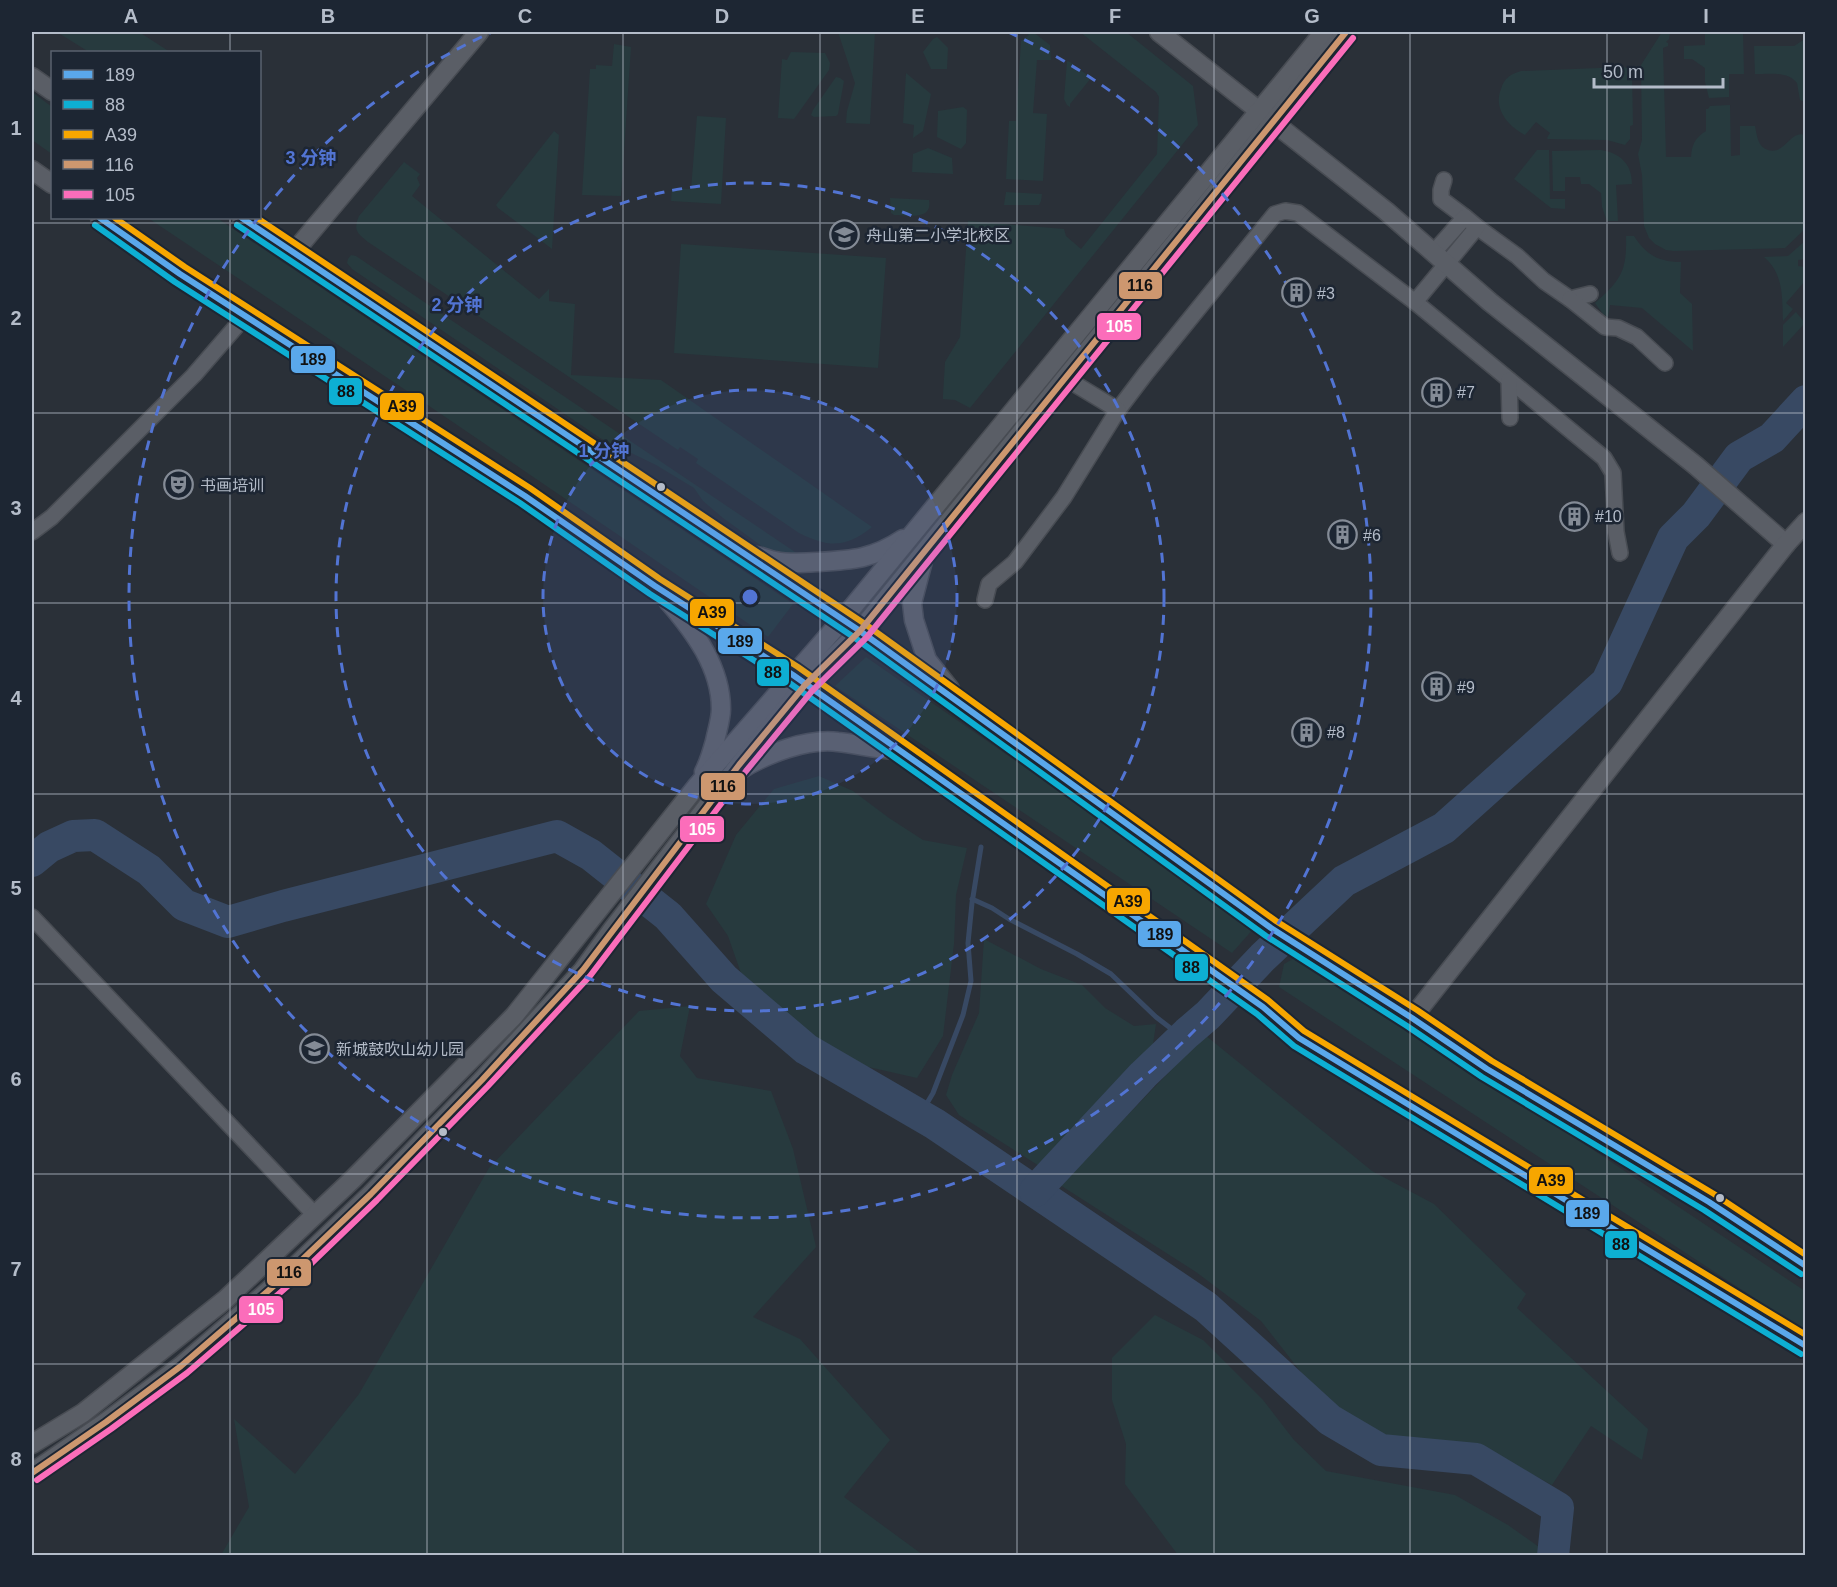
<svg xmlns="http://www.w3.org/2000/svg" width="1837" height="1587" viewBox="0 0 1837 1587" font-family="Arial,'Noto Sans SC',sans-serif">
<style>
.green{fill:#273a3e}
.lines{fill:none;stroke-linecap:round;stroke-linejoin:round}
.stream{stroke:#384963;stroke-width:5}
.river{stroke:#384963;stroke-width:32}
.minor-casing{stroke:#484c53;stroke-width:18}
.tertiary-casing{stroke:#484c53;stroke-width:21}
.minor{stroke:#5a5e66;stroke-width:15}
.tertiary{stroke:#5a5e66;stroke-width:18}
.bus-1-casing{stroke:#1d2633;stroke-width:10}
.bus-2-casing{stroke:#1d2633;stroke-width:10}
.bus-3-casing{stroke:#1d2633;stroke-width:10}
.bus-4-casing{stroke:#1d2633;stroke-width:10}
.bus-5-casing{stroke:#1d2633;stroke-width:10}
.bus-1{stroke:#5aa8eb;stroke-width:6}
.bus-2{stroke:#0dafd3;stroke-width:6}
.bus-3{stroke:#f7a600;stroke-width:6}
.bus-4{stroke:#cd976f;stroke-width:6}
.bus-5{stroke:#fb6dba;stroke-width:6}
.grid{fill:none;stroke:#b4bcc9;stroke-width:1.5;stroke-opacity:0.55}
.ring{fill:none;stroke:#5274d3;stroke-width:3;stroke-dasharray:10 8}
.bus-dot{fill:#b4bcc9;stroke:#1d2633;stroke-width:2}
.labels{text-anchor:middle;stroke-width:5;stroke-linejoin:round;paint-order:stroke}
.poi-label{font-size:16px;fill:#b4bcc9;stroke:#1d2633;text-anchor:start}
.centre{fill:#5274d3;stroke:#1d2633;stroke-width:3}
.ring-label{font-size:18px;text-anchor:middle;font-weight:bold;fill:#5274d3;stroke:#1d2633;stroke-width:5;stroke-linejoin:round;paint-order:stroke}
.line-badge{stroke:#1d2633;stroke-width:2}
.badge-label{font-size:16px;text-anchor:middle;font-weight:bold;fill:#fff}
.pale-badge-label{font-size:16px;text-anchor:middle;font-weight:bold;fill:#111}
.neatline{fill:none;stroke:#b4bcc9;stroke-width:2}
.grid-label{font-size:20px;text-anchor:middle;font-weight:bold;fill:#b4bcc9}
</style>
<rect width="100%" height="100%" fill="#2a3038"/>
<g class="green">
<path d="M57,32H139L170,52H89Z"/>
<path d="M838,32H875L870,124L846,123L847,111L855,83Z"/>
<path d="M1024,32H1033L1050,45L1051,60H1037L1033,113L1047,114L1043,181L1006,179L1009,121H1016L1021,41L1029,35Z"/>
<path d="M1080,32H1126L1193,86L1198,125L970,408L955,400L943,399V395L945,362L960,337L968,221L1064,229L1066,236L1081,249L1157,154L1159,97L1156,92Z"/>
<path d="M1662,32H1670L1669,39L1666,42L1668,43V46L1663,48L1666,157H1691C1692,144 1695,138 1706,131V109H1708L1710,106L1730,105L1731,156L1740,155V126H1755C1757,136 1758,147 1768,150C1785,155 1790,130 1805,135V229L1785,248L1674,251L1666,250L1655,244L1649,238L1644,226L1642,175L1638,154L1642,140L1641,65Z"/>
<path d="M1705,32H1743L1744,74H1729V97L1709,98L1705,82V68L1692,59H1684V46L1705,45Z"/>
<path d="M937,37L948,48L947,69H931L923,52L933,39Z"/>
<path d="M1805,39V102L1800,100L1797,83C1788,71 1769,74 1755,74L1754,46H1794Z"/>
<path d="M614,44L631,47L621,196L582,195L590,69H596V65L612,66Z"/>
<path d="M791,52L825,53L830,63L829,70L794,119L778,118L782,59L787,60Z"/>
<path d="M1067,61L1070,62L1091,78L1070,104V107L1067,105L1064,99Z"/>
<path d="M1624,67L1629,69L1632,72L1633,125L1630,126V139L1625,145L1607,140L1548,139L1547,138L1550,133L1536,122L1525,135C1508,126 1493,109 1501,89C1504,78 1511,74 1521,71Z"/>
<path d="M906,73L931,94L923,131L913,138L914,125L903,123Z"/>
<path d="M836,77L840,78L844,81L838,114L836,116L814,117L811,115L813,110Z"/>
<path d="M32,92L52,107V154L32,140Z"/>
<path d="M963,107L967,110L966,143L961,149L937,137L938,113V111Z"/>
<path d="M697,116L726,118L721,204L671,201L672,188L691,189Z"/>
<path d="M554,131L559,135L552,249L498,208L496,205Z"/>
<path d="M928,148L952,158L953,174L912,172L913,154Z"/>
<path d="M1537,150H1549L1550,199H1565V209L1551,208L1514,179Z"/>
<path d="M1601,150C1620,153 1632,164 1632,184L1616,185L1618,221H1607L1602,207L1601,193L1589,184H1581L1580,177H1565V191H1553L1552,151Z"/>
<path d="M404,162L420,174L417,178L420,185L412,196L539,299L549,289V301L575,304L571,375L661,380L872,527C846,548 829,548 799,533L696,463L698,459L680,447L678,450L368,242C357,233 353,230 359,216Z"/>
<path d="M1006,192L1042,194L1041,201L1039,205H1004Z"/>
<path d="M890,198L929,200C933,221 907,215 894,215L891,213Z"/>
<path d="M148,218H217L793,604L768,637L413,395Z"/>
<path d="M1626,236H1634C1646,255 1659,262 1681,262L1680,293L1692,304L1693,351L1642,308L1610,305L1608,317L1603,314L1595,303C1621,280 1627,271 1626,236Z"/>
<path d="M1805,241V259L1798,260V266L1805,267V281L1786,303L1793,309L1783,321C1782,298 1784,274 1764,257L1788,256Z"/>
<path d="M681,244L886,258L878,368L674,353Z"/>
<path d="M351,255L356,256L798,554L792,555L782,554L763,547L723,518L703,501L694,488L656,465L600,438L352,269L347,263L348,259Z"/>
<path d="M1796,312L1805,323L1783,347V325Z"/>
<path d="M866,657L1255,927L1232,953L835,686Z"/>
<path d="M819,776L853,791L889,818L923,840L967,848L956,895L954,944L943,1036L917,1078L842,1061L784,1020L742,976L728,936L706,904L736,835L774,789Z"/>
<path d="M984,939L1041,969L1082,985L1105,1008L1134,1026L1156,1024L1153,1044L1142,1060L1044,1169L959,1115L946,1095L952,1075L979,1013Z"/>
<path d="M1300,955L1805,1291V1331L1279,987L1284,964Z"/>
<path d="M690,1006L680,1056L697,1078L771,1091L793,1149L816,1247L753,1317L800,1339L890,1440L844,1497L923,1555H221L249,1507L234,1419L295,1474L359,1394L489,1168L639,1011Z"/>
<path d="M1205,1035L1372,1171L1434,1204L1526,1294L1517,1308L1648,1429L1642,1460L1591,1426L1552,1485L1483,1448L1387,1442L1315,1390L1261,1321L1196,1272L1060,1185Z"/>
<path d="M1155,1315L1203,1340L1263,1400L1294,1440L1326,1471L1455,1495L1508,1525L1539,1547V1555H1178L1125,1484L1126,1444L1112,1400V1358Z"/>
</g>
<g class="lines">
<g class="stream">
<path d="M972,899L992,908L1009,919L1077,954L1111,974L1156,1017L1182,1037"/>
<path d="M920,1115L933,1093L963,1015L971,981L968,943L972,903L981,847"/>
</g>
<g class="river">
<path d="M32,861L49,847L73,836L95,835L149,870L184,905L228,922L283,906L557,836L591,855L668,916L724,979L806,1049L935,1124L1206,1307L1330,1420L1381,1450L1476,1459L1558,1508L1553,1556"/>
<path d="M1035,1191L1143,1075L1187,1033L1208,1015L1263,957L1344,881L1444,828L1607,682L1673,538L1696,515L1739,457L1772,438L1806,401"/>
</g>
<defs>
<g id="minor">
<path d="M1444,180L1441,190V199L1465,217"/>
<path d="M1477,227L1517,256L1544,281L1570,299L1590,294"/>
<path d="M1570,299L1605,327L1618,328L1637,337L1665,363"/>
<path d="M1415,302L1604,458L1613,473L1616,532L1620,553"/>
<path d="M1509,380L1510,418"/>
<path d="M1118,410L1146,373L1275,214L1285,211L1298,213L1415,302L1477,227L1465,217L1434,252"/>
<path d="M32,532L52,517L194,375L246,315"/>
<path d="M985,600L989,584L1015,562L1064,497L1118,410L1065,378"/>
<path d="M32,917L315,1215"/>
</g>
<g id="tertiary">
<path d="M1159,32L1386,211L1490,302L1695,465L1786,544"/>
<path d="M32,77L52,91"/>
<path d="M32,170L52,184"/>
<path d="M100,218L180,274L525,496L655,586L793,675L805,685L1263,1007L1299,1038L1806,1346"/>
<path d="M242,218L860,631L1271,928L1412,1018L1487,1069L1709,1202L1806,1266"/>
<path d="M294,252L479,32"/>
<path d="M757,556C763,557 769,560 775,561C789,564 803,563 817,562C852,560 873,559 903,539"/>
<path d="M924,557L912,603L914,620L927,660L950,689"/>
<path d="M668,601C694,631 721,667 721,709C721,719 717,731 715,741C712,752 709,762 704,772"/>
<path d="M740,770C766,754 807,738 838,742C857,744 875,749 895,750"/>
<path d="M1412,1018L1786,544L1806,522"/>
<path d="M32,1444L83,1413L226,1299L353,1179L514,1016L696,787L842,620L1324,32"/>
<path d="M32,1473L106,1422L181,1366L283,1278L371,1194L482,1080L583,970L612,930L739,765L805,685L860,631L1346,32"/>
</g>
</defs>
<use href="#minor" class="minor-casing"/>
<use href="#tertiary" class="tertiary-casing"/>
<use href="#minor" class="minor"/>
<use href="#tertiary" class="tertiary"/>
<defs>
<g id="bus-1">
<path d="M100,218L180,274L525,496L655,586L793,675L1263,1007L1299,1038L1806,1346"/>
<path d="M242,218L860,631L1271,928L1412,1018L1487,1069L1709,1202L1806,1266"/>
</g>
<g id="bus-2">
<path d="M95,225L175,282L520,503L650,594L788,682L1257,1014L1294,1046L1801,1354"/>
<path d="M237,225L855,638L1266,936L1407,1026L1482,1077L1704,1210L1801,1274"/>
</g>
<g id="bus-3">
<path d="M115,218L185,267L530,488L660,579L798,667L1268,1000L1304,1031L1806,1335"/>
<path d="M257,218L865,624L1276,921L1417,1010L1492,1061L1714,1194L1806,1255"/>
</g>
<path id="bus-4" d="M32,1473L106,1422L181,1366L283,1278L371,1194L482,1080L583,970L739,765L805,685L860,631L1346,32"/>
<path id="bus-5" d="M37,1480L111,1429L187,1373L289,1285L377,1200L488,1086L590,976L746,771L812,691L867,637L1353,38"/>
</defs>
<use href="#bus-1" class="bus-1-casing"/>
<use href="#bus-2" class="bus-2-casing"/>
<use href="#bus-3" class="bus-3-casing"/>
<use href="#bus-4" class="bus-4-casing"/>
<use href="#bus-5" class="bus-5-casing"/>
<use href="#bus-1" class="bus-1"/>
<use href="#bus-2" class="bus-2"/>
<use href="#bus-3" class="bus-3"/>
<use href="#bus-4" class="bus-4"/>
<use href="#bus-5" class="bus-5"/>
</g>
<path class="grid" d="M230,32V52M427,32V1556M623,32V1556M820,32V1556M1017,32V1556M1214,32V1556M1410,32V1556M1607,32V1556M230,218V1556M32,223H1806M32,413H1806M32,603H1806M32,794H1806M32,984H1806M32,1174H1806M32,1364H1806"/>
<circle cx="750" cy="597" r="207" fill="#5274d3" fill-opacity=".12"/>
<g class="ring">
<circle cx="750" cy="597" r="207"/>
<circle cx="750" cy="597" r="414"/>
<path d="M1008 32A621 621 0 1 1 492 32"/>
</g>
<defs>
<symbol id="school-ring" viewBox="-11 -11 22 22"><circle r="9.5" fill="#1d2633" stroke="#848b96" stroke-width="1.5"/><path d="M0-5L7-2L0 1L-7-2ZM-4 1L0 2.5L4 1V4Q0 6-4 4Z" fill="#848b96"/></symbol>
<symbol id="building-ring" viewBox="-11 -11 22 22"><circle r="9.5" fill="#1d2633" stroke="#848b96" stroke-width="1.5"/><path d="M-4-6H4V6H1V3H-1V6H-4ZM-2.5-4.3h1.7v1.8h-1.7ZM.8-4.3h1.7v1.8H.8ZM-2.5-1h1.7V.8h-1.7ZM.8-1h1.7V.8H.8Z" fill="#848b96"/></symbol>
<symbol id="theatre-ring" viewBox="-11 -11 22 22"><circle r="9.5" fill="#1d2633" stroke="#848b96" stroke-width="1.5"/><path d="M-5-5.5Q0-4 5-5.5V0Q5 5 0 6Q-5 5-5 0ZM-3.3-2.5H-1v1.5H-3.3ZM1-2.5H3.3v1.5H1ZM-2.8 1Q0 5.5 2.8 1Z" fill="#848b96"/></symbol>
</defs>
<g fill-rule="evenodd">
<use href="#school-ring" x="828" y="218" width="33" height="33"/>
<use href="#building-ring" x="1280" y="276" width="33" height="33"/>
<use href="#building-ring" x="1420" y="376" width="33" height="33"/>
<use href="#theatre-ring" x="162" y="468" width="33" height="33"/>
<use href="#building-ring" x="1558" y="500" width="33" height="33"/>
<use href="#building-ring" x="1326" y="518" width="33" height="33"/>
<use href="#building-ring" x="1420" y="670" width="33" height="33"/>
<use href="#building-ring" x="1290" y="716" width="33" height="33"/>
<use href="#school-ring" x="298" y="1032" width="33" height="33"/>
</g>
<g class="bus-dot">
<circle cx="661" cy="487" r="5"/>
<circle cx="443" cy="1132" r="5"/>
<circle cx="1720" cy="1198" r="5"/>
</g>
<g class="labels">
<g class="poi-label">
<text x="866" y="241">舟山第二小学北校区</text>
<text x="1317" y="299">#3</text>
<text x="1457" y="398">#7</text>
<text x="200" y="491">书画培训</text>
<text x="1595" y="522">#10</text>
<text x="1363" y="541">#6</text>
<text x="1457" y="693">#9</text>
<text x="1327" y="738">#8</text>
<text x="336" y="1055">新城鼓吹山幼儿园</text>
</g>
</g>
<circle cx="750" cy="597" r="9" class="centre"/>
<g class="ring-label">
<text x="311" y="164">3 分钟</text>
<text x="457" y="311">2 分钟</text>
<text x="604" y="457">1 分钟</text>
</g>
<g class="line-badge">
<rect x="1118" y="271" width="45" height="29" rx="6" fill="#cd976f"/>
<rect x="1096" y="312" width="46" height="29" rx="6" fill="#fb6dba"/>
<rect x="290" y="345" width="46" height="29" rx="6" fill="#5aa8eb"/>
<rect x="328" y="377" width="35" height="29" rx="6" fill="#0dafd3"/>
<rect x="379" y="392" width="46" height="29" rx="6" fill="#f7a600"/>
<rect x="689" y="598" width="46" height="29" rx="6" fill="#f7a600"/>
<rect x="717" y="627" width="46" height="28" rx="6" fill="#5aa8eb"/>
<rect x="756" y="658" width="34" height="29" rx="6" fill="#0dafd3"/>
<rect x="700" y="772" width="46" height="29" rx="6" fill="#cd976f"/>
<rect x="679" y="815" width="46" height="28" rx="6" fill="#fb6dba"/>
<rect x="1106" y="887" width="45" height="28" rx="6" fill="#f7a600"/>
<rect x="1137" y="920" width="45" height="28" rx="6" fill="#5aa8eb"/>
<rect x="1174" y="953" width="35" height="29" rx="6" fill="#0dafd3"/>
<rect x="1528" y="1166" width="46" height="29" rx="6" fill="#f7a600"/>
<rect x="1565" y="1199" width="45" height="29" rx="6" fill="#5aa8eb"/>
<rect x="1604" y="1230" width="34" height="29" rx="6" fill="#0dafd3"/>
<rect x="266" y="1258" width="46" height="29" rx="6" fill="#cd976f"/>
<rect x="238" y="1295" width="46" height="29" rx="6" fill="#fb6dba"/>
</g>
<g class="badge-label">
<text x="1119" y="332">105</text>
<text x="702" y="835">105</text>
<text x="261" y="1315">105</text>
</g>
<g class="pale-badge-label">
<text x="1140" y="291">116</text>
<text x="313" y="365">189</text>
<text x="346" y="397">88</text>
<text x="402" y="412">A39</text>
<text x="712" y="618">A39</text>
<text x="740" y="647">189</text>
<text x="773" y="678">88</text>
<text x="723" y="792">116</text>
<text x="1128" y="907">A39</text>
<text x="1160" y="940">189</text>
<text x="1191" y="973">88</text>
<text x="1551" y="1186">A39</text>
<text x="1587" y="1219">189</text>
<text x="1621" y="1250">88</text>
<text x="289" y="1278">116</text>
</g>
<rect width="1837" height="1587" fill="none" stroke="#1d2633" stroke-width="66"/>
<rect x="51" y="51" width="210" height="168" fill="#1d2633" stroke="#59626f" stroke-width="1.5"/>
<rect x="63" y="70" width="30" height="9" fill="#5aa8eb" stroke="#59626f" stroke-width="1.5"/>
<text x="105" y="81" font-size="18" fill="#b4bcc9">189</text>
<rect x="63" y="100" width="30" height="9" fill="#0dafd3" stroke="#59626f" stroke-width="1.5"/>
<text x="105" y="111" font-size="18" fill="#b4bcc9">88</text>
<rect x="63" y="130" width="30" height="9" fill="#f7a600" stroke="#59626f" stroke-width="1.5"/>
<text x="105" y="141" font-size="18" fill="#b4bcc9">A39</text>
<rect x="63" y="160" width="30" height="9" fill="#cd976f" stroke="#59626f" stroke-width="1.5"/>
<text x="105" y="171" font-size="18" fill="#b4bcc9">116</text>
<rect x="63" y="190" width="30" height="9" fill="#fb6dba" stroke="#59626f" stroke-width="1.5"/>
<text x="105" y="201" font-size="18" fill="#b4bcc9">105</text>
<path d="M1594 78v9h129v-9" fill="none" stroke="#b4bcc9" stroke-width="3"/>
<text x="1603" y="78" font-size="18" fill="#b4bcc9" stroke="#1d2633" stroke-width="4.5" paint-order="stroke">50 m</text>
<rect x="33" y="33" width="1771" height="1521" class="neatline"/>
<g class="grid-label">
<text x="131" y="23">A</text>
<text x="328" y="23">B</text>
<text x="525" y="23">C</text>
<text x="722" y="23">D</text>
<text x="918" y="23">E</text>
<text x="1115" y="23">F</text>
<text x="1312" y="23">G</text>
<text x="1509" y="23">H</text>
<text x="1706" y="23">I</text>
<text x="16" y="135">1</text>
<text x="16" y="325">2</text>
<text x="16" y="515">3</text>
<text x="16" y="705">4</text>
<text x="16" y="895">5</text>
<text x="16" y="1086">6</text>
<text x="16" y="1276">7</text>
<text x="16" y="1466">8</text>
</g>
</svg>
